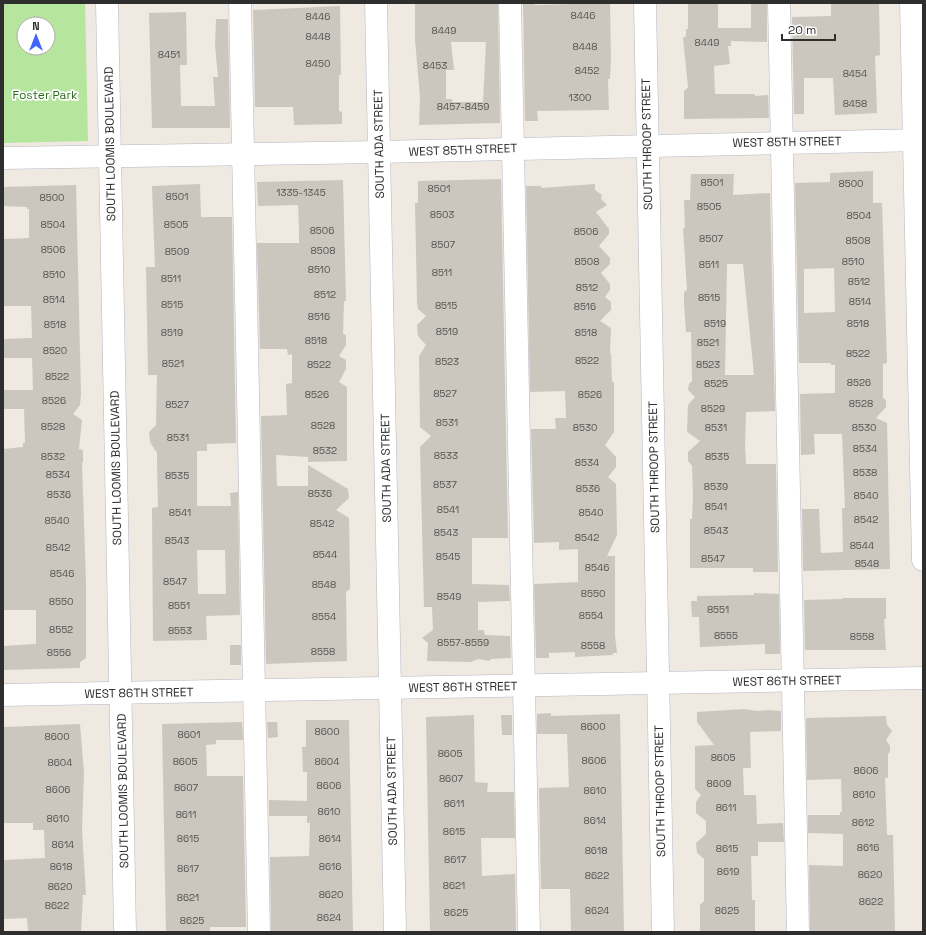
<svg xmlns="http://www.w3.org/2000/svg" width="926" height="935" viewBox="0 0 926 935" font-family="'Space Grotesk',sans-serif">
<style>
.green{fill:#b6e59e;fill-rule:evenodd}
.building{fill:#cbc7bf;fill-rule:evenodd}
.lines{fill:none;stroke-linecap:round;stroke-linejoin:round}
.minor-casing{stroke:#b4b7c1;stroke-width:23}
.minor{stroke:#fff;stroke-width:22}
.labels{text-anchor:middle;stroke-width:3.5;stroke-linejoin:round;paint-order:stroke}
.number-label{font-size:10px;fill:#555452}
.park-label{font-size:12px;fill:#2c6e1b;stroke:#fff}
.street-label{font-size:12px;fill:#2e2e2e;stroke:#fff}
</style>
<rect width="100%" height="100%" fill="#efe9e1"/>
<path class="green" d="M3,3H85L88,141L3,143ZM24,24H48V48H24Z"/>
<g class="building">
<path d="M415,3H498L500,123L419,125L420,97L415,40ZM451,42H486L483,102H452V99H446V70H454Z"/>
<path d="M523,3H535V5L610,3L611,61L610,79H608L609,110L537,111L538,121H525Z"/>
<path d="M751,3H767V42L731,41V46H728L730,64L714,66L715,94H755V96L768,95L769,118L684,119V91L688,87L683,38L686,36V29H688V4H718V28H751Z"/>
<path d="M831,3H879L880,55L875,56L877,113L835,115L833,78H804V114H794L792,17L831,16Z"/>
<path d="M340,6L341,75H339V111L342,112V124L294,125L293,107H255L253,10Z"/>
<path d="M186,12L187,65H180L181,106H215L213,77H218L215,45L216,19H228L230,128H152L149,13Z"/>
<path d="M873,171V203H882L887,363L883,364V398L886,400V407L876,418L887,423L890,569L803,571L802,509H819L821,553L843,552L842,508H845L842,434H814L815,454L801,455L800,394L835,393V365H831V363H799L795,183L830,182V173ZM834,268L835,312L804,313V269Z"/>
<path d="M691,174H734L733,195L770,193L775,411L746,412L745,446L746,464H776L778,572H753V568H690V519H692L693,497L692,466L688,461V452L700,441L687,432L688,405L695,397L688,390L689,384L692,381L691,332H686L684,303V292L687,290L683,228H685L684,200H690ZM727,264H743L754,375H725Z"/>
<path d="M501,179L508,538H472V584L509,585L510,601L478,602V630H484L485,635L510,636L511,658L491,659L489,661L478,659L471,662L427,661L428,643L422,638L433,630L432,607H424L420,447L431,436L420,427L419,356L426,345L418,336L417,325L426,316L418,309L417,303L415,203H418V181Z"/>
<path d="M343,180L346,301H344L343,334L346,335V345L339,356L346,360V369L339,382L347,387V461L308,462V457L276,455L277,486H308V465L348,489L349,498L336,510L349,518L350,579V589L346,592L347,661L266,664L261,416L287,415L286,384L292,383V354L288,355L287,349H260L257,243H299V228L298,205L258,206L257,182Z"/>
<path d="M200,184L201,217H232L236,443L207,444V451H197V506H231L230,493L238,492L240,615L206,616L207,640L153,641L152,508L158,507L157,465V453L150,442L149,432L156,425L157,375H148L146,267H155L152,186ZM197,550H225L226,594H198Z"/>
<path d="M595,184V190L602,195L601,199L607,205L596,212L609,229V234L599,246L610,258V264L601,273L610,284V290L605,297L611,302V310L600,321L611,328L610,353H611L612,382H614V432L605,445L616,457V467L608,477L616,484L617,535L607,556H615V636L617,653H613V655L575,657V652L549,653V658H536L534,584L578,582V549L559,550V542L534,543L531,429H556L555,418H566L565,391L530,392L526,186H541V188Z"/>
<path d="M76,185L81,394L80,405L73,414L82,420L79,449L83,450V462L82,463L86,583V658L80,662V668L3,670V646L36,644V610H3V449L23,447V443H25L24,409H3V390H33L32,358H3V339L32,338L31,306H3V239L29,238V209H27V207L3,206V187Z"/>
<path d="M754,593L779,594L780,654H765V644L700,647L699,617H692L691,601H697V596L754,595Z"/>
<path d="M842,598H886V619H884L886,650H805L804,600L842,599Z"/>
<rect x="230" y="645" width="11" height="20"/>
<path d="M744,709L757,711L769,710L781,711V731L750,732L751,768H743L744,795H756L757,824L783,823L784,842H758V856H751L752,900H755V932H700V905L704,901V859L697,853L696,843L706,834V821L696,813V802L701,795L695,789V746L714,745L697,722V712Z"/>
<path d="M551,713V716L620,714L624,932H571L570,889H541L539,788L569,787L567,734H537V714Z"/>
<path d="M474,715L475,782L488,783L487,792H514L515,838H481L482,876L515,874L516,932H430L426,717Z"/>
<path d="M501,715H512V735H502Z"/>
<path d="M886,716L887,725L892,731L886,740L890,746V752L888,754V778H885L887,835H893L895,932H810L809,865L843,866V834L808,833V815H840V812H842L841,779L807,780L806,718Z"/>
<path d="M306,720H349L353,932H271L270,857L309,856L310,823H307V816H269V800L307,801V772H303L302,747H306Z"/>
<path d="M242,722L243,740H216V744L206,745L207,776H243L246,927H210V932H166L162,724Z"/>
<path d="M267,722H277L278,737L268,738Z"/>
<path d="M80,724L84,773L82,829L86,895H83L81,932H28L27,918L3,919V860L45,858L44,830H33V823H3V727Z"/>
</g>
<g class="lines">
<defs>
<g id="minor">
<path d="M107,3L125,932"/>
<path d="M240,3L259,932"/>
<path d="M376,3L395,932"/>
<path d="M510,3L529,932"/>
<path d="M645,3L663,932"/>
<path d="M779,3L798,932"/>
<path d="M911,3L923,560"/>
<path d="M3,158L379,152L923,140"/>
<path d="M3,695L923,678"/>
</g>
</defs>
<use href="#minor" class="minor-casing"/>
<use href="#minor" class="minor"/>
</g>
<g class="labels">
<g class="number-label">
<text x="583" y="19">8446</text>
<text x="318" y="20">8446</text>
<text x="444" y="34">8449</text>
<text x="318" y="40">8448</text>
<text x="707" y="46">8449</text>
<text x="585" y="50">8448</text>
<text x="169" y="58">8451</text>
<text x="318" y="67">8450</text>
<text x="435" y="69">8453</text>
<text x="587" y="74">8452</text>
<text x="855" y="77">8454</text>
<text x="580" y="101">1300</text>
<text x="855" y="107">8458</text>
<text x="463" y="110">8457-8459</text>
<text x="712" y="186">8501</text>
<text x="851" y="187">8500</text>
<text x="439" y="192">8501</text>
<text x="301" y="196">1335-1345</text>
<text x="177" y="200">8501</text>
<text x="52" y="201">8500</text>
<text x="709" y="210">8505</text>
<text x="442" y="218">8503</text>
<text x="859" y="219">8504</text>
<text x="53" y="228">8504</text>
<text x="176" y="228">8505</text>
<text x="322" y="234">8506</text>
<text x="586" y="235">8506</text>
<text x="711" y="242">8507</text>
<text x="858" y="244">8508</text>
<text x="443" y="248">8507</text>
<text x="53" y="253">8506</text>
<text x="323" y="254">8508</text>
<text x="177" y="255">8509</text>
<text x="587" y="265">8508</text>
<text x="853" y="265">8510</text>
<text x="709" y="268">8511</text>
<text x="319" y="273">8510</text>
<text x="442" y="276">8511</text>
<text x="54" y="278">8510</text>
<text x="171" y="282">8511</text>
<text x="859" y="285">8512</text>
<text x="587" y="291">8512</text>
<text x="325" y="298">8512</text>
<text x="709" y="301">8515</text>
<text x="54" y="303">8514</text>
<text x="860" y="305">8514</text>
<text x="172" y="308">8515</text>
<text x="446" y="309">8515</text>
<text x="585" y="310">8516</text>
<text x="319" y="320">8516</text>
<text x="715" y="327">8519</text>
<text x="858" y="327">8518</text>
<text x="55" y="328">8518</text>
<text x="447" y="335">8519</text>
<text x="172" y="336">8519</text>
<text x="586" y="336">8518</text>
<text x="316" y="344">8518</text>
<text x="708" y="346">8521</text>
<text x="55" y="354">8520</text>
<text x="858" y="357">8522</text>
<text x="587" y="364">8522</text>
<text x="447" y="365">8523</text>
<text x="173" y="367">8521</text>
<text x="319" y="368">8522</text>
<text x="708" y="368">8523</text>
<text x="57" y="380">8522</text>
<text x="859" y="386">8526</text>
<text x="716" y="387">8525</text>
<text x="445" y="397">8527</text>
<text x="317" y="398">8526</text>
<text x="590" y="398">8526</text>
<text x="54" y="404">8526</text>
<text x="861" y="407">8528</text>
<text x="177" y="408">8527</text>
<text x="713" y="412">8529</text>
<text x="447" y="426">8531</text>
<text x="323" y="429">8528</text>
<text x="53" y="430">8528</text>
<text x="585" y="431">8530</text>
<text x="716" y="431">8531</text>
<text x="864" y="431">8530</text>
<text x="178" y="441">8531</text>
<text x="865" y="452">8534</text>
<text x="325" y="454">8532</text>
<text x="446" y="459">8533</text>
<text x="53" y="460">8532</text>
<text x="717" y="460">8535</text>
<text x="587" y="466">8534</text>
<text x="865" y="476">8538</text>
<text x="58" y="478">8534</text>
<text x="177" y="479">8535</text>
<text x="445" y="488">8537</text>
<text x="716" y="490">8539</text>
<text x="588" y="492">8536</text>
<text x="320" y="497">8536</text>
<text x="59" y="498">8536</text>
<text x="866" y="499">8540</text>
<text x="716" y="510">8541</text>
<text x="448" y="513">8541</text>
<text x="180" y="516">8541</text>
<text x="591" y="516">8540</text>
<text x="866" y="523">8542</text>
<text x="57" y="524">8540</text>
<text x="322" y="527">8542</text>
<text x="716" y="534">8543</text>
<text x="446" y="536">8543</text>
<text x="587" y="541">8542</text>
<text x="177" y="544">8543</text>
<text x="862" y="549">8544</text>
<text x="58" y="551">8542</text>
<text x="325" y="558">8544</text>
<text x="448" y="560">8545</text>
<text x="713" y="562">8547</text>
<text x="867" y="567">8548</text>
<text x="597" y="571">8546</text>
<text x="62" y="577">8546</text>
<text x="175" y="585">8547</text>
<text x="324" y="588">8548</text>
<text x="593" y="597">8550</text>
<text x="449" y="600">8549</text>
<text x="61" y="605">8550</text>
<text x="179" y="609">8551</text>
<text x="718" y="613">8551</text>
<text x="591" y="619">8554</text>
<text x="324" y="620">8554</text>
<text x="61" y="633">8552</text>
<text x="180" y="634">8553</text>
<text x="726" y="639">8555</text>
<text x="862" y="640">8558</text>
<text x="463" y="646">8557-8559</text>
<text x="593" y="649">8558</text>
<text x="323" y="655">8558</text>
<text x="59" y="656">8556</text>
<text x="593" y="730">8600</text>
<text x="327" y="735">8600</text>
<text x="189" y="738">8601</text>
<text x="57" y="740">8600</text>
<text x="450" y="757">8605</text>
<text x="723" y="761">8605</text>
<text x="594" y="764">8606</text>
<text x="185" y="765">8605</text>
<text x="327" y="765">8604</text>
<text x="60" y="766">8604</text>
<text x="866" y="774">8606</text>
<text x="451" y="782">8607</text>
<text x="719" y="787">8609</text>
<text x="329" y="789">8606</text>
<text x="186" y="791">8607</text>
<text x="58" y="793">8606</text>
<text x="595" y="794">8610</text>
<text x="864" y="798">8610</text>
<text x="454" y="807">8611</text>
<text x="726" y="811">8611</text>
<text x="329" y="815">8610</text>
<text x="186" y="818">8611</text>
<text x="58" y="822">8610</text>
<text x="595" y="824">8614</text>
<text x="863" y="826">8612</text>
<text x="454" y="835">8615</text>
<text x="188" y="842">8615</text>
<text x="330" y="842">8614</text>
<text x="63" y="848">8614</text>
<text x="868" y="851">8616</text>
<text x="727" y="852">8615</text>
<text x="596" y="854">8618</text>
<text x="455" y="863">8617</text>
<text x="61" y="870">8618</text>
<text x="330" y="870">8616</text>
<text x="188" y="872">8617</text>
<text x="728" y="875">8619</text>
<text x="870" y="878">8620</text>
<text x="597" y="879">8622</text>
<text x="454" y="889">8621</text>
<text x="60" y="890">8620</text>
<text x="331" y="898">8620</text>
<text x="188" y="901">8621</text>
<text x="871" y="905">8622</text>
<text x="57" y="909">8622</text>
<text x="597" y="914">8624</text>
<text x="727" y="914">8625</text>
<text x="456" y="916">8625</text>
<text x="329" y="921">8624</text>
<text x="192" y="924">8625</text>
</g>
<g class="park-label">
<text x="45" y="99">Foster Park</text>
</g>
<g class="street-label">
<text transform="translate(787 142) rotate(-1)" y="4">WEST 85TH STREET</text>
<text transform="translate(110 144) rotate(-91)" y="4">SOUTH LOOMIS BOULEVARD</text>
<text transform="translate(379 144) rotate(-91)" y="4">SOUTH ADA STREET</text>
<text transform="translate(647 144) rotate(-91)" y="4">SOUTH THROOP STREET</text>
<text transform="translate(463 150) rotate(-2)" y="4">WEST 85TH STREET</text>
<text transform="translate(654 467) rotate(-91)" y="4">SOUTH THROOP STREET</text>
<text transform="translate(116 468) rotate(-91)" y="4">SOUTH LOOMIS BOULEVARD</text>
<text transform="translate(386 468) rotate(-91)" y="4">SOUTH ADA STREET</text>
<text transform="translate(787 681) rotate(-1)" y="4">WEST 86TH STREET</text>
<text transform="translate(463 687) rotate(-1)" y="4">WEST 86TH STREET</text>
<text transform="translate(139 693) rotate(-1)" y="4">WEST 86TH STREET</text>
<text transform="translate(123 791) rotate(-91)" y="4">SOUTH LOOMIS BOULEVARD</text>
<text transform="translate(392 791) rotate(-91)" y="4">SOUTH ADA STREET</text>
<text transform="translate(660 791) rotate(-91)" y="4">SOUTH THROOP STREET</text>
</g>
</g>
<rect width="926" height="935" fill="none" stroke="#2e2e2e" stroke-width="8"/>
<g transform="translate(36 36)"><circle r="19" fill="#ffffff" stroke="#ababab"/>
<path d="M0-3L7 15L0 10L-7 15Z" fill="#4264fb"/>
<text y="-6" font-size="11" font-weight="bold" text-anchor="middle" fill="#2e2e2e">N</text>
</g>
<path d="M782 34v6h53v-6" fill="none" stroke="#2e2e2e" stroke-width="2"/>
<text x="788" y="34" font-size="12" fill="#2e2e2e" stroke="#ffffff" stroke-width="3" paint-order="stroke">20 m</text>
</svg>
